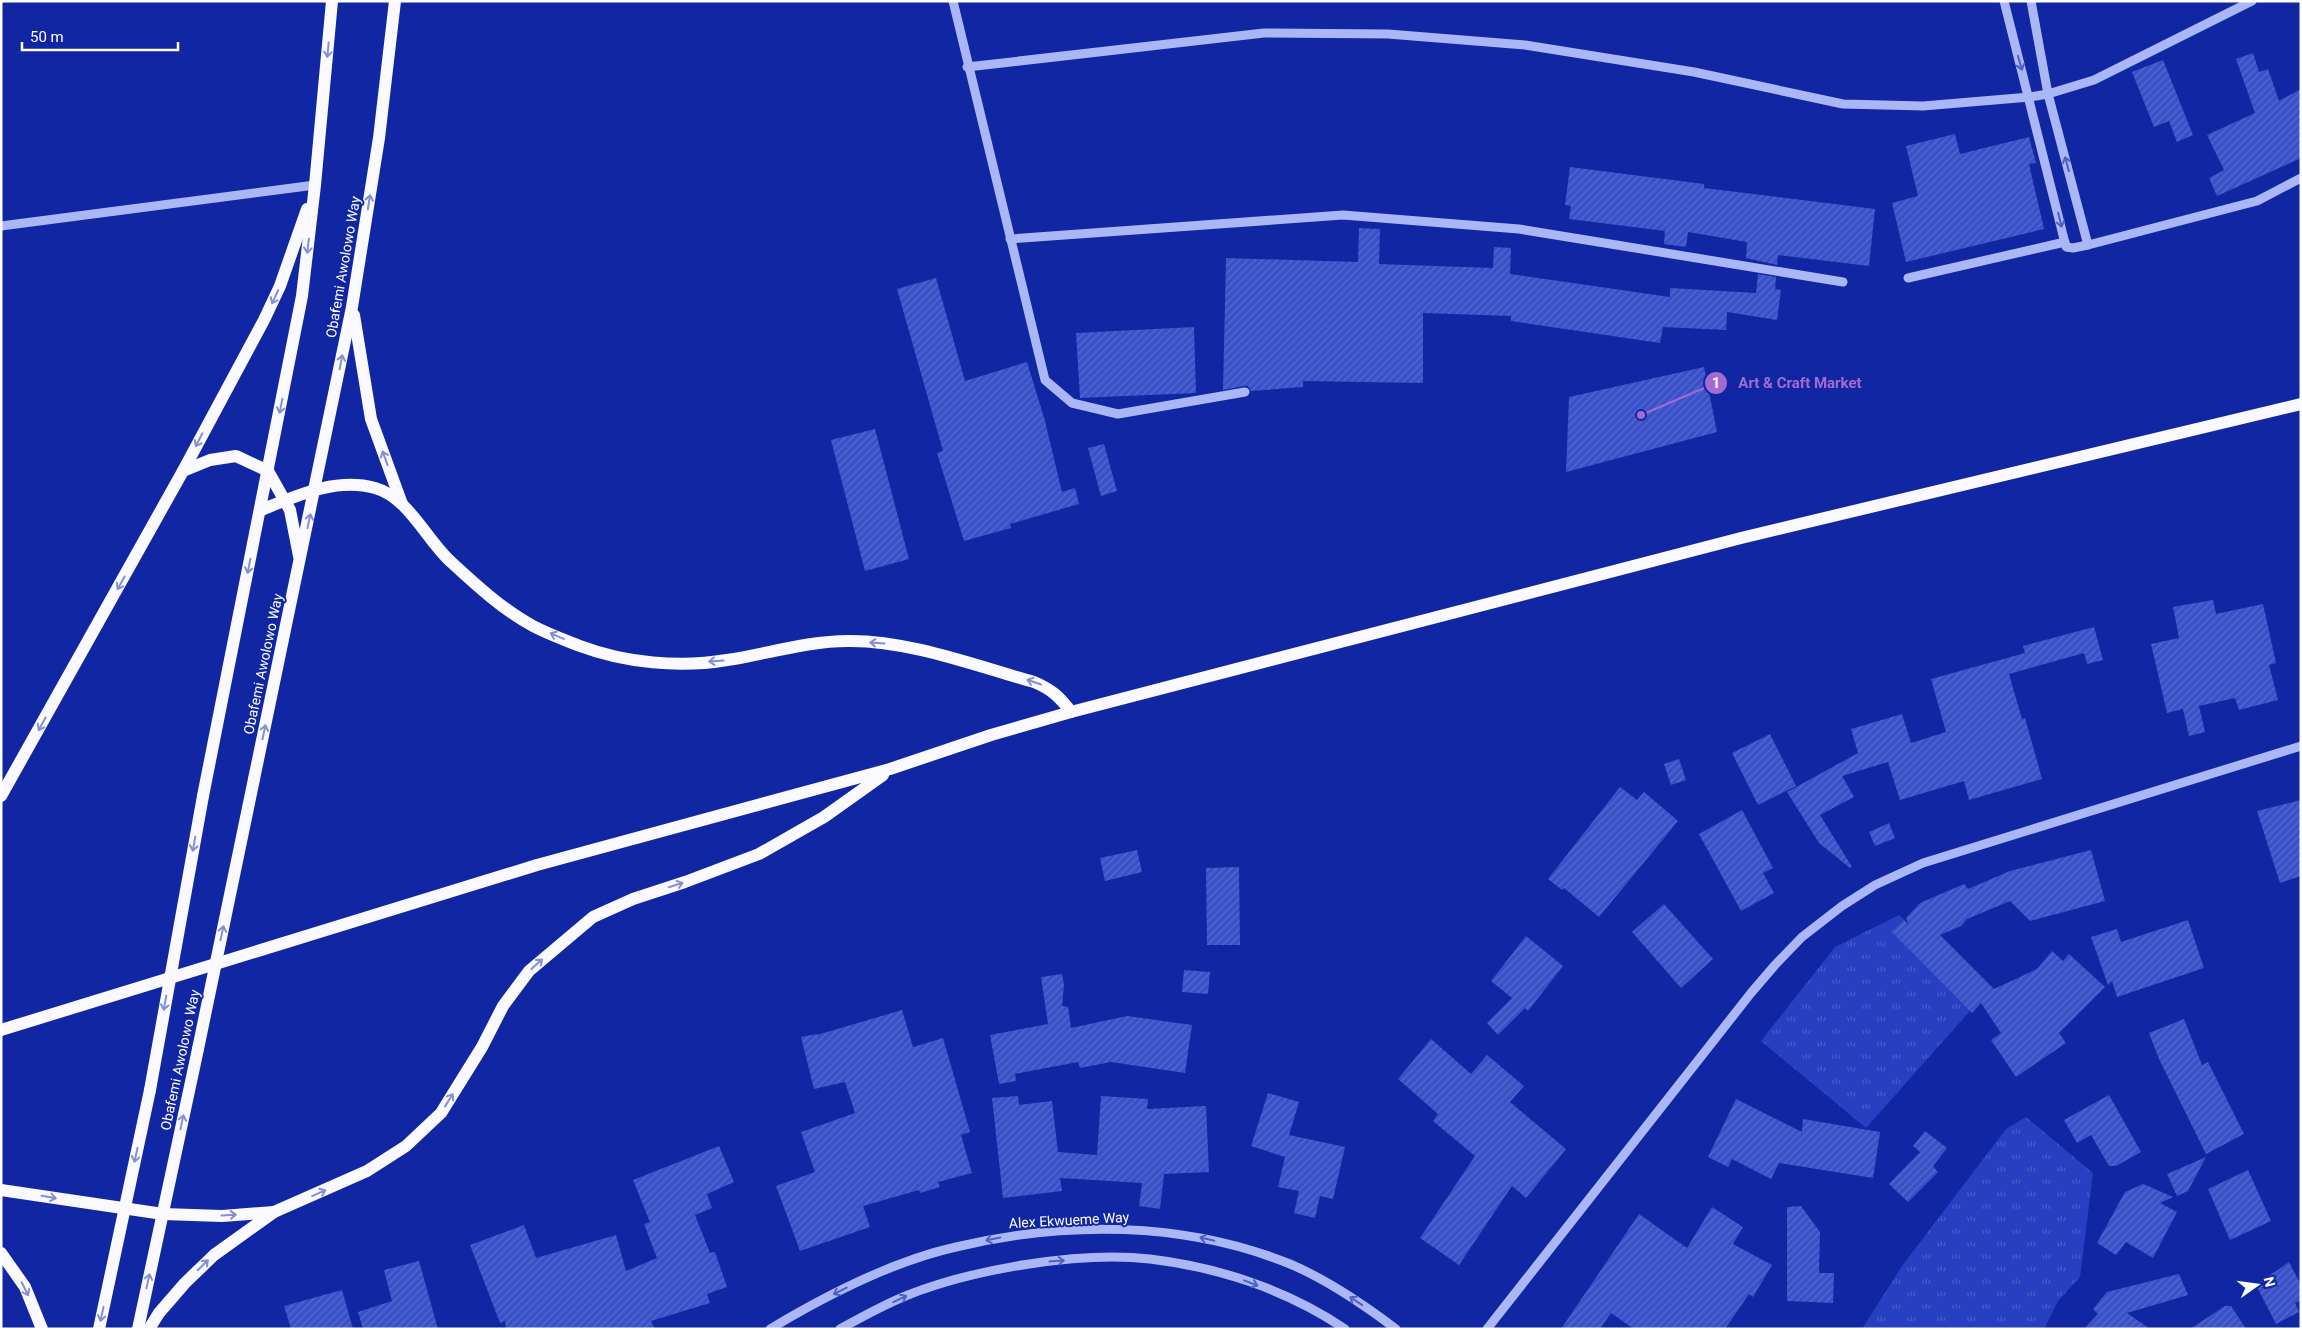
<svg xmlns="http://www.w3.org/2000/svg" width="2302" height="1330" viewBox="0 0 2302 1330" font-family="Roboto,sans-serif">
<style>
.park{fill:url(#park-tufts)}
.building{fill:url(#building-hatch)}
.lines{fill:none;stroke-linecap:round;stroke-linejoin:round}
.minor{stroke:#aab7f6;stroke-width:9}
.major{stroke:#f9f9ff;stroke-width:12}
.major-bridge{stroke:#f9f9ff;stroke-width:12}
.oneway{stroke:#8590d0}
.oneway2{stroke:#4e60c4}
.labels{text-anchor:middle;stroke-width:4;stroke-linejoin:round;paint-order:stroke}
.street-label{font-size:14px;fill:#fff;stroke:#1126a2}
.leader{fill:none;stroke:#a36bd2;stroke-width:2}
.callout-dot{fill:#a36bd2;stroke:#1126a2;stroke-width:2}
.mark-label{font-size:15px;text-anchor:middle;font-weight:bold;fill:#fff}
.callout-label{font-size:15px;text-anchor:middle;font-weight:bold;fill:#a36bd2;stroke:#1126a2;stroke-width:4;stroke-linejoin:round;paint-order:stroke}
</style>
<defs>
<pattern id="park-tufts" width="24" height="20" patternUnits="userSpaceOnUse" patternTransform="scale(1.25)"><rect width="24" height="20" fill="#2740c2"/><path d="M3 7l-1-3M5 7V3M7 7l1-3M15 17l-1-3M17 17v-4M19 17l1-3" fill="none" stroke="#475dcb"/></pattern>
<pattern id="building-hatch" width="6" height="6" patternUnits="userSpaceOnUse" patternTransform="scale(1.25)"><rect width="6" height="6" fill="#3950c8"/><path d="M-1 1l2-2M0 6l6-6M5 7l2-2" fill="none" stroke="#576ad0"/></pattern>
</defs>
<rect width="100%" height="100%" fill="#1126a2"/>
<g class="park">
<path d="M1899,915L1985,994L1866,1128L1761,1041L1835,947Z"/>
<path d="M2026,1117L2093,1173L2080,1277L2058,1301L2044,1329H1862L1902,1266L2006,1129Z"/>
</g>
<g class="building">
<path d="M2253,53L2259,72L2268,69L2279,101L2301,89V158L2217,196L2209,178L2224,170L2207,135L2255,113L2236,59Z"/>
<path d="M2163,60L2193,135L2177,142L2169,121L2154,127L2132,72Z"/>
<path d="M1955,134L1960,154L2029,137L2036,163L2029,164L2044,229L1906,262L1892,203L1918,196L1906,146Z"/>
<path d="M1570,167L1704,184V188L1875,209L1869,266L1778,255L1777,265L1746,258L1747,242L1688,232L1686,247L1664,244L1665,231L1569,219L1571,206L1565,205Z"/>
<path d="M1359,228L1380,229L1379,264L1493,268L1494,247L1511,248L1510,274L1670,297V288L1756,293L1758,274L1776,277L1775,289L1781,290L1777,320L1727,312L1726,330L1663,327L1660,343L1511,321V316L1423,313V383L1303,381V387L1251,391L1248,386H1244L1223,390L1226,258L1358,262Z"/>
<path d="M936,278L965,381L1027,362L1045,421L1062,492L1075,488L1079,504L1010,524L1011,528L964,541L937,453L943,451L897,289Z"/>
<path d="M1194,327L1196,393L1080,398L1076,333Z"/>
<path d="M1704,367L1717,432L1566,472L1569,397Z"/>
<path d="M875,429L909,559L865,571L831,440Z"/>
<path d="M1104,444L1117,491L1101,496L1088,448Z"/>
<path d="M2213,600L2216,614L2263,604L2276,663L2269,665L2278,700L2239,710L2235,698L2199,706L2205,732L2189,736L2183,709L2167,713L2151,644L2179,638L2173,607Z"/>
<path d="M2094,627L2103,660L2087,664L2084,653L2009,674L2022,719L2025,718L2042,779L1969,800L1964,781L1900,800L1888,762L1842,776L1854,797L1820,815L1852,867L1850,868L1819,843L1787,792L1858,753L1851,729L1902,714L1911,743L1946,732L1931,679L2025,653L2023,646Z"/>
<path d="M1770,734L1796,786L1758,805L1732,753Z"/>
<path d="M1679,759L1686,780L1671,785L1664,764Z"/>
<path d="M1620,787L1637,800L1644,792L1678,821L1599,917L1564,888L1562,890L1548,879Z"/>
<path d="M2301,800V876L2280,883L2257,811Z"/>
<path d="M1742,810L1773,868L1763,873L1774,893L1741,911L1699,834Z"/>
<path d="M1889,823L1895,838L1875,846L1869,832Z"/>
<path d="M1137,850L1142,872L1105,881L1100,858Z"/>
<path d="M2091,850L2105,901L2030,921L2010,901L1967,919L1961,926L1940,935L1994,989L2037,969L2052,951L2063,961L2069,954L2105,987L2059,1033L2066,1043L2016,1077L1991,1040L2001,1033L1981,1003L1972,1013L1892,932L1904,920L1909,925L1906,918L1920,903L1964,884L1968,889L2010,871Z"/>
<path d="M1239,867L1240,945H1207L1206,868Z"/>
<path d="M1664,904L1713,959L1681,988L1632,932Z"/>
<path d="M2188,920L2204,968L2117,997L2112,981L2108,985L2091,937L2117,929L2121,942Z"/>
<path d="M1526,936L1563,966L1528,1011L1525,1008L1498,1035L1487,1023L1512,998L1491,981Z"/>
<path d="M1184,970L1210,972L1208,994L1182,992Z"/>
<path d="M1062,974L1064,985L1062,1006L1068,1007L1071,1028L1127,1016L1192,1025L1185,1073L1111,1062L1080,1068L1078,1062L1015,1074L1016,1081L999,1084L990,1035L1048,1024L1041,977Z"/>
<path d="M902,1010L913,1047L943,1038L970,1132L961,1135L972,1173L938,1182L940,1187L920,1193L919,1190L863,1206L870,1227L800,1251L776,1186L815,1172L801,1132L855,1113L845,1082L814,1089L801,1037L817,1034V1035Z"/>
<path d="M2184,1019L2202,1065L2208,1062L2244,1134L2206,1154L2159,1059L2149,1033Z"/>
<path d="M1431,1039L1471,1074L1487,1055L1524,1086L1510,1102L1566,1149L1526,1198L1512,1186L1459,1265L1420,1238L1475,1156L1433,1121L1438,1114L1398,1079Z"/>
<path d="M1268,1093L1299,1102L1289,1135L1345,1147L1333,1199L1320,1196L1315,1218L1294,1213L1299,1191L1278,1187L1285,1157L1251,1146Z"/>
<path d="M2109,1095L2141,1152L2116,1166H2109L2091,1135L2077,1143L2064,1120Z"/>
<path d="M1018,1096L1019,1105L1052,1101L1058,1152L1097,1155L1101,1096L1148,1099L1147,1109L1206,1106L1209,1172L1164,1174L1160,1209L1139,1206L1142,1183L1060,1178L1062,1191L1003,1198L992,1098Z"/>
<path d="M1736,1099L1802,1132L1803,1119L1880,1132L1873,1178L1779,1163L1771,1179L1732,1159L1728,1167L1708,1157Z"/>
<path d="M1925,1131L1947,1148L1933,1166L1938,1172L1908,1202L1889,1184L1920,1152L1913,1146Z"/>
<path d="M719,1146L734,1182L707,1194L712,1208L695,1215L710,1253L715,1252L727,1287L707,1294L710,1303L651,1321L655,1329H506L505,1321L500,1323L470,1245L524,1225L536,1258L616,1235L626,1271L657,1258L644,1224L650,1222L633,1180Z"/>
<path d="M2206,1157L2188,1191L2177,1196L2167,1174Z"/>
<path d="M2248,1170L2271,1221L2230,1240L2208,1189Z"/>
<path d="M2143,1184L2173,1197L2160,1203L2177,1212L2153,1258L2126,1242L2116,1255L2097,1243L2125,1192Z"/>
<path d="M1801,1206L1820,1232L1819,1273H1834L1833,1303L1787,1301V1207Z"/>
<path d="M1712,1207L1743,1227L1733,1244L1772,1265L1753,1297L1749,1294L1725,1329H1634L1611,1313L1600,1329H1561L1639,1214L1687,1248Z"/>
<path d="M419,1261L438,1329H363L358,1312L392,1301L384,1270Z"/>
<path d="M2289,1262L2301,1285V1300L2295,1303L2299,1312L2276,1324L2256,1285Z"/>
<path d="M2179,1274L2188,1295L2127,1313L2150,1329H2084L2098,1314L2093,1309L2107,1292Z"/>
<path d="M342,1290L353,1329H291L284,1306Z"/>
<path d="M2225,1306H2231L2246,1329H2190Z"/>
</g>
<g class="lines">
<g class="minor">
<path d="M953,1L1045,380L1072,403L1118,414L1245,392"/>
<path d="M2004,1L2066,247L2073,248L2088,245L2257,201L2301,178"/>
<path d="M2031,1L2048,94L2088,245"/>
<path d="M967,67L1264,33L1388,34L1525,45L1694,72L1843,104L1923,106L2030,97L2048,94L2094,80L2252,1"/>
<path d="M1,226L315,185"/>
<path d="M1010,239L1343,215L1519,229L1843,282"/>
<path d="M1908,278L2065,242"/>
<path d="M770,1329C825,1296 893,1261 956,1247C1066,1221 1184,1221 1290,1264C1328,1280 1363,1304 1396,1329"/>
<path d="M840,1329C862,1317 885,1304 908,1295C974,1269 1080,1251 1150,1259C1218,1267 1288,1290 1345,1329"/>
<path d="M1487,1329L1751,993L1775,965L1802,937L1842,906L1875,885L1923,863L2301,746"/>
</g>
<g class="major">
<path d="M354,315L371,419L402,504"/>
<path d="M183,471L210,460L236,456L268,471L290,510L299,556"/>
<path d="M261,510C296,496 336,477 375,488C408,497 426,539 450,561C475,584 503,610 533,626C548,634 565,640 580,646C625,663 680,668 727,660C767,654 807,641 848,641C908,640 976,666 1034,682C1051,689 1060,697 1071,712"/>
<path d="M254,779L352,307L379,138L395,1"/>
<path d="M1,796L183,471L264,320L280,286L307,209"/>
<path d="M203,796L302,296L315,185L332,1"/>
<path d="M1,1030L537,865L890,769L991,735L1071,712L1741,538L2301,404"/>
<path d="M1,1190L163,1214L222,1216L274,1212"/>
<path d="M1,1253L25,1287L42,1329"/>
<path d="M99,1329L150,1090"/>
<path d="M138,1329L198,1049"/>
<path d="M149,1329L159,1313L185,1283L214,1255L274,1212L367,1171L406,1146L441,1113L482,1047L503,1006L529,971L593,917L633,899L685,882L759,854L824,817L883,775"/>
</g>
<g class="major-bridge">
<path d="M198,1049L254,779"/>
<path d="M150,1090L203,796"/>
</g>
</g>
<defs><path id="oneway-shaft" d="M-6 0H5M1.5-3L5.5 0L1.5 3" fill="none" stroke-width="1.6" stroke-linecap="round" stroke-linejoin="round" transform="scale(1.25)"/></defs>
<g class="oneway">
<use href="#oneway-shaft" transform="translate(328 50) rotate(95)"/>
<use href="#oneway-shaft" transform="translate(369 202) rotate(-81)"/>
<use href="#oneway-shaft" transform="translate(308 246) rotate(97)"/>
<use href="#oneway-shaft" transform="translate(275 297) rotate(115)"/>
<use href="#oneway-shaft" transform="translate(341 362) rotate(-79)"/>
<use href="#oneway-shaft" transform="translate(281 406) rotate(101)"/>
<use href="#oneway-shaft" transform="translate(199 440) rotate(117)"/>
<use href="#oneway-shaft" transform="translate(385 458) rotate(-110)"/>
<use href="#oneway-shaft" transform="translate(309 521) rotate(-78)"/>
<use href="#oneway-shaft" transform="translate(249 566) rotate(101)"/>
<use href="#oneway-shaft" transform="translate(121 583) rotate(119)"/>
<use href="#oneway-shaft" transform="translate(557 636) rotate(-157)"/>
<use href="#oneway-shaft" transform="translate(877 643) rotate(-176)"/>
<use href="#oneway-shaft" transform="translate(716 661) rotate(176)"/>
<use href="#oneway-shaft" transform="translate(1034 682) rotate(-161)"/>
<use href="#oneway-shaft" transform="translate(42 724) rotate(119)"/>
<use href="#oneway-shaft" transform="translate(264 732) rotate(-78)"/>
<use href="#oneway-shaft" transform="translate(194 844) rotate(100)"/>
<use href="#oneway-shaft" transform="translate(676 885) rotate(-18)"/>
<use href="#oneway-shaft" transform="translate(222 933) rotate(-78)"/>
<use href="#oneway-shaft" transform="translate(537 964) rotate(-42)"/>
<use href="#oneway-shaft" transform="translate(165 1003) rotate(100)"/>
<use href="#oneway-shaft" transform="translate(449 1100) rotate(-58)"/>
<use href="#oneway-shaft" transform="translate(182 1122) rotate(-78)"/>
<use href="#oneway-shaft" transform="translate(136 1155) rotate(102)"/>
<use href="#oneway-shaft" transform="translate(319 1193) rotate(-24)"/>
<use href="#oneway-shaft" transform="translate(49 1197) rotate(9)"/>
<use href="#oneway-shaft" transform="translate(229 1215) rotate(-3)"/>
<use href="#oneway-shaft" transform="translate(203 1265) rotate(-44)"/>
<use href="#oneway-shaft" transform="translate(148 1281) rotate(-78)"/>
<use href="#oneway-shaft" transform="translate(25 1289) rotate(63)"/>
<use href="#oneway-shaft" transform="translate(102 1314) rotate(102)"/>
</g>
<g class="oneway2">
<use href="#oneway-shaft" transform="translate(2020 63) rotate(74)"/>
<use href="#oneway-shaft" transform="translate(2067 164) rotate(-105)"/>
<use href="#oneway-shaft" transform="translate(2060 220) rotate(76)"/>
<use href="#oneway-shaft" transform="translate(993 1239) rotate(169)"/>
<use href="#oneway-shaft" transform="translate(1207 1239) rotate(-167)"/>
<use href="#oneway-shaft" transform="translate(1057 1261) rotate(-4)"/>
<use href="#oneway-shaft" transform="translate(1251 1283) rotate(21)"/>
<use href="#oneway-shaft" transform="translate(840 1291) rotate(153)"/>
<use href="#oneway-shaft" transform="translate(900 1299) rotate(-25)"/>
<use href="#oneway-shaft" transform="translate(1356 1301) rotate(-146)"/>
</g>
<g class="labels">
<g class="street-label">
<text transform="translate(343 267) rotate(-80)" y="5">Obafemi Awolowo Way</text>
<text transform="translate(263 664) rotate(-78)" y="5">Obafemi Awolowo Way</text>
<text transform="translate(180 1060) rotate(-78)" y="5">Obafemi Awolowo Way</text>
<text transform="translate(1069 1220) rotate(-3)" y="5">Alex Ekwueme Way</text>
</g>
</g>
<path class="leader" d="M1641 415L1716 383"/>
<g class="callout-dot">
<circle cx="1641" cy="415" r="5"/>
<circle cx="1716" cy="383" r="12"/>
</g>
<g class="mark-label">
<text x="1716" y="388">1</text>
</g>
<g class="callout-label">
<text x="1800" y="388">Art &amp; Craft Market</text>
</g>
<rect width="2302" height="1330" fill="none" stroke="#ffffff" stroke-width="5"/>
<g transform="translate(2257 1285) rotate(76)" stroke="#1126a2" stroke-width="4" paint-order="stroke">
<path d="M0-4L9 19L0 12L-9 19Z" fill="#ffffff"/>
<text y="-8" font-size="14" font-weight="bold" text-anchor="middle" fill="#ffffff">N</text>
</g>
<path d="M22 42v8h156v-8" fill="none" stroke="#ffffff" stroke-width="2.5"/>
<text x="30" y="42" font-size="15" fill="#ffffff" stroke="#1126a2" stroke-width="4" paint-order="stroke">50 m</text>
</svg>
